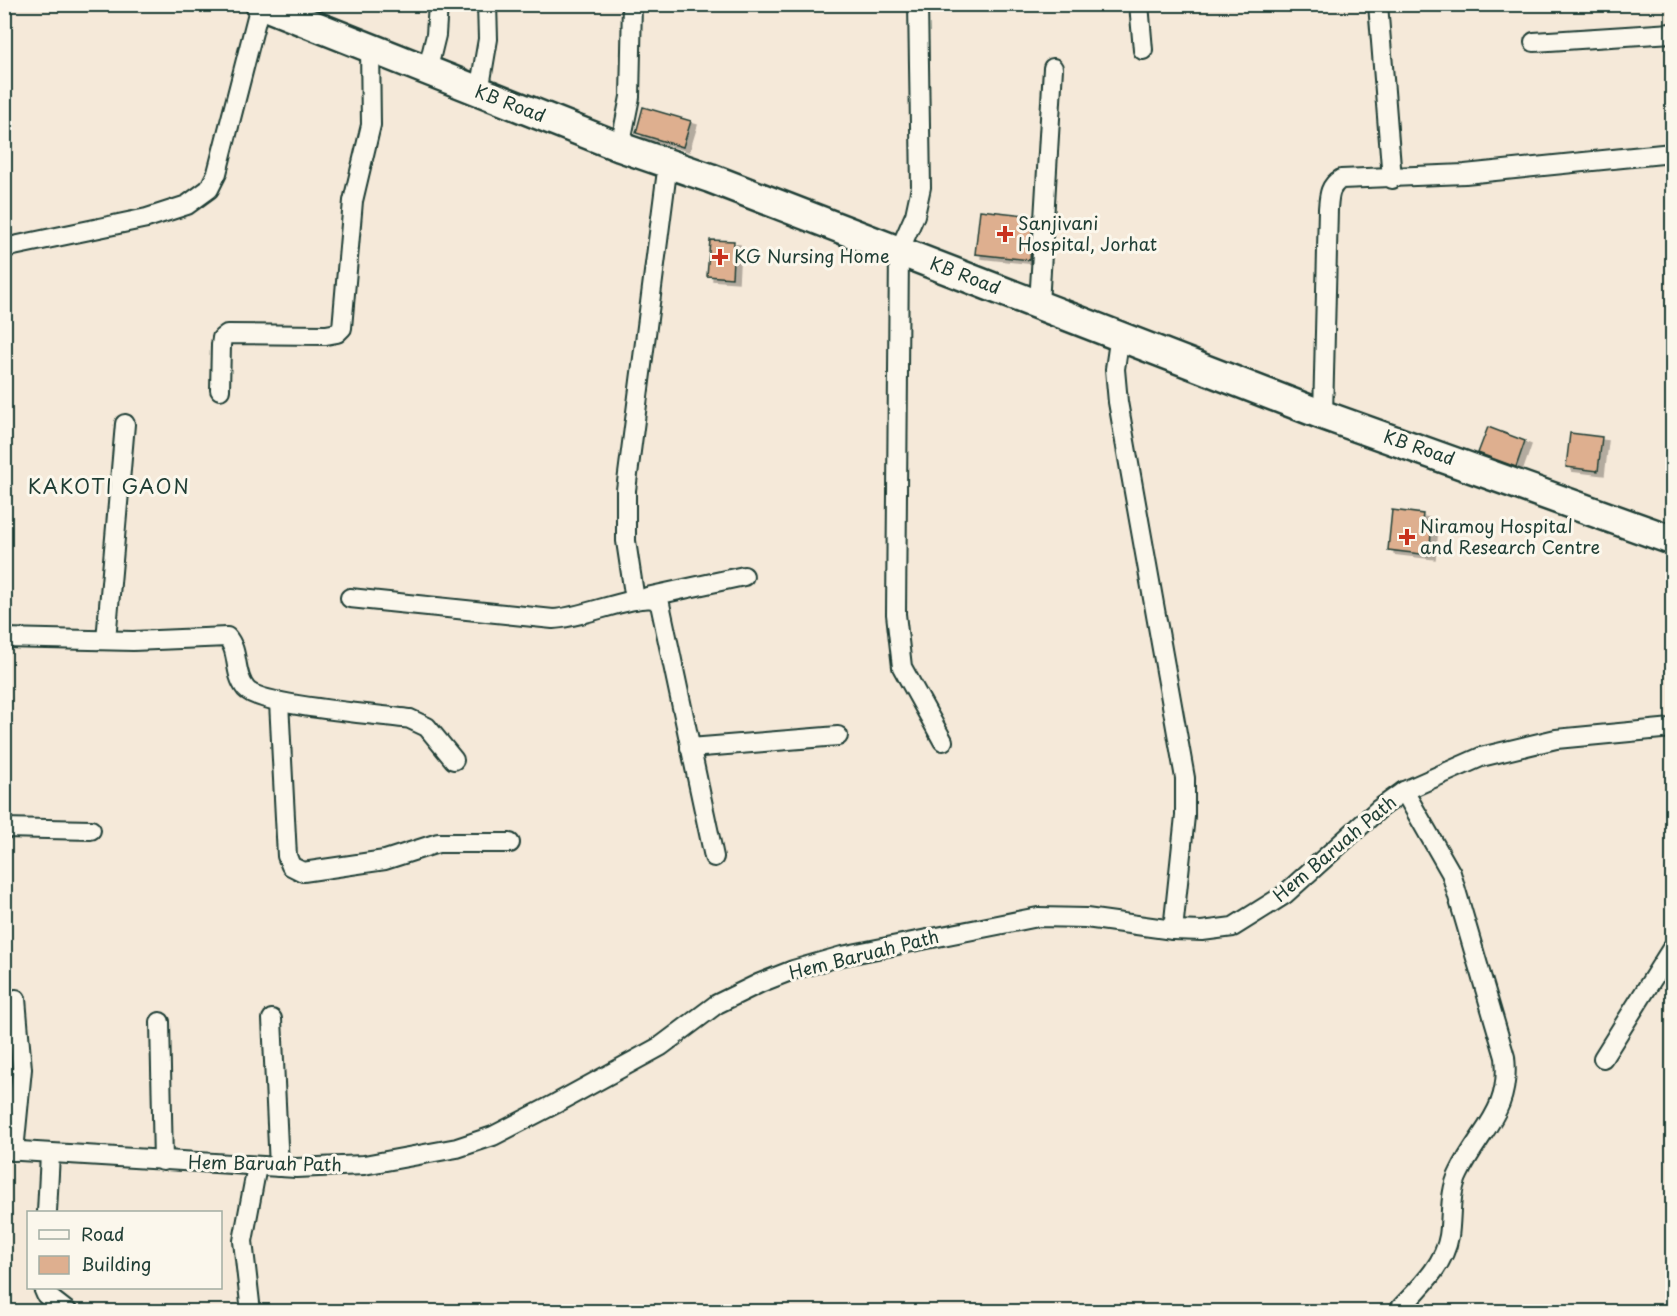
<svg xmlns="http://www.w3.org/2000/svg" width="1677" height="1316" viewBox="0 0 1677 1316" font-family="'Playpen Sans',sans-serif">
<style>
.building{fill:#deaf8f;stroke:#1f3d34;stroke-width:1.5;filter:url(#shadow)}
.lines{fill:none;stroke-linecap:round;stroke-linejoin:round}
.minor-casing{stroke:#1f3d34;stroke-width:22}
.primary-casing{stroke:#1f3d34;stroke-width:33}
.minor{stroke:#fbf7ec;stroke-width:18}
.primary{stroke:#fbf7ec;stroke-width:28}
.poi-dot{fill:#c8321e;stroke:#fbf7ec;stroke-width:2}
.labels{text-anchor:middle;stroke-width:6;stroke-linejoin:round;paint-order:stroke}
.street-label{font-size:18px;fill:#1f3d34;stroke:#fbf7ec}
.poi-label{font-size:18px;fill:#1f3d34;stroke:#fbf7ec;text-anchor:start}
.neighbourhood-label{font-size:20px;letter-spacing:1.5px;fill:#1f3d34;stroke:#fbf7ec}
</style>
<defs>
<filter id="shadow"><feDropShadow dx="6" dy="4" stdDeviation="0" flood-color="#0004"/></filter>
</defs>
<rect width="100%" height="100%" fill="#f5e9d9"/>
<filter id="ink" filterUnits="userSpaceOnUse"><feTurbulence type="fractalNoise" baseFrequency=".0167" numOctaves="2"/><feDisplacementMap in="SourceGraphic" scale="12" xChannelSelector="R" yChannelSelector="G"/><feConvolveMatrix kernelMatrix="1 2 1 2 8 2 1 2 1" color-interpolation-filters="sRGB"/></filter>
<g filter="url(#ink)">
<g class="building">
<path d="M643,107L691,121L683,147L636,133Z"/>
<path d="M980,210L1033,216L1030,260L975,254Z"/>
<path d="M710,240L734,241L732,278L707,276Z"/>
<path d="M1488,427L1525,441L1516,467L1478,453Z"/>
<path d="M1570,433L1602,437L1598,471L1566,467Z"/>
<path d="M1392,510L1423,514L1422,521L1432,523L1429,555L1388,550Z"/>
</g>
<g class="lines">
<defs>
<g id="minor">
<path d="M918,4L921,187L915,215L899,251L896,614L902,667L943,741"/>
<path d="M1139,4L1143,50"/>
<path d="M1378,4L1392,179"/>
<path d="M1534,42L1672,33"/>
<path d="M427,72L436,35L438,4"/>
<path d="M479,92L488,39L487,4"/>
<path d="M620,147L630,97L632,4"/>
<path d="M4,248L147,218L187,205L209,189L217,173L260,5"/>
<path d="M1039,304L1053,68"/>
<path d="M1120,334L1115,369L1118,402L1185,778V816L1173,930"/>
<path d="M220,390L221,345L222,338L227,334L326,335L337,333L342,328L353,201L371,125L370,47"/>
<path d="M1323,415L1328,209C1329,196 1329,186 1341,179L1465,174L1672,153"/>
<path d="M647,597L744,576"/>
<path d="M350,598L553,619C582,618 632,595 654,599L660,604L714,857"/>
<path d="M635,600L626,541V490L668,163"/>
<path d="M4,638L133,641L227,637C240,652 233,673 246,689C260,706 382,715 410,719L427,727L454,760"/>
<path d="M106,640L125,424"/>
<path d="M279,702L287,856L291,866L303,872L385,860L438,843H510"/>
<path d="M690,748L838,736"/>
<path d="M4,828L91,830"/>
<path d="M272,1019L279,1167"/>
<path d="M160,1022L163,1161"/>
<path d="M1603,1058L1672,948"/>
<path d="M4,1150L296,1168L364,1165L457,1148L493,1136L555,1104L661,1046L717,1004L760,983L793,970L842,956L1038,917L1086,918L1173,930L1202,931L1233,927L1284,895L1379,809L1404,791L1481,757L1556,739L1672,728"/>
<path d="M14,1151L22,1069L16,999"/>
<path d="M47,1212L50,1154"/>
<path d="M43,1288L46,1295L68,1312"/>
<path d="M251,1312L243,1241L257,1166"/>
<path d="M1397,1312C1417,1290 1444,1267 1449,1236C1452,1216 1449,1192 1459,1173C1481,1128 1511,1112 1505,1057L1451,873L1404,791"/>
</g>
<path id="primary" d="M260,4L620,147L710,178L1323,415L1672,540"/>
</defs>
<use href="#minor" class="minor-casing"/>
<use href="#primary" class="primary-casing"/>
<use href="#minor" class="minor"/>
<use href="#primary" class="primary"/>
</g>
</g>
<g class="poi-dot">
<path d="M1002 225h6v6h6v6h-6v6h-6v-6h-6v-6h6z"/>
<path d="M717 248h6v6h6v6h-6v6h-6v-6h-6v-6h6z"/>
<path d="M1404 528h6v6h6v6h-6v6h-6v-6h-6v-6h6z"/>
</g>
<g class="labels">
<g class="street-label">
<text transform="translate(510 104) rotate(21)" y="6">KB Road</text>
<text transform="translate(965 276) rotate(21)" y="6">KB Road</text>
<text transform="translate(1419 448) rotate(19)" y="6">KB Road</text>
<text transform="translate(1335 849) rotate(-40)" y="6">Hem Baruah Path</text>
<text transform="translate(864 955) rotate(-14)" y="6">Hem Baruah Path</text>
<text transform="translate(265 1164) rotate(1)" y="6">Hem Baruah Path</text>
</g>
<g class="poi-label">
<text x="1018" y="230">Sanjivani<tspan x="1018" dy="21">Hospital, Jorhat</tspan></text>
<text x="734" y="263">KG Nursing Home</text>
<text x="1420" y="533">Niramoy Hospital<tspan x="1420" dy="21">and Research Centre</tspan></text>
</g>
<g class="neighbourhood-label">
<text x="109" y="494">KAKOTI GAON</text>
</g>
</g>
<rect width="1677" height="1316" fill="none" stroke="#fbf7ec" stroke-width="24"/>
<rect x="12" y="12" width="1653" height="1292" fill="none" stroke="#1f3d34" stroke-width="2" filter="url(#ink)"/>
<rect x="27" y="1211" width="195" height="78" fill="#fbf7ec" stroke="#a3ada2" stroke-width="1.5"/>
<rect x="39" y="1230" width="30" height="9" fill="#fbf7ec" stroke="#a3ada2" stroke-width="1.5"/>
<text x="81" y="1241" font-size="18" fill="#1f3d34">Road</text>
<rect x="39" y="1256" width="30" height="18" fill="#deaf8f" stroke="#a3ada2" stroke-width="1.5"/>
<text x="81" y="1271" font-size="18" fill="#1f3d34">Building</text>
</svg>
